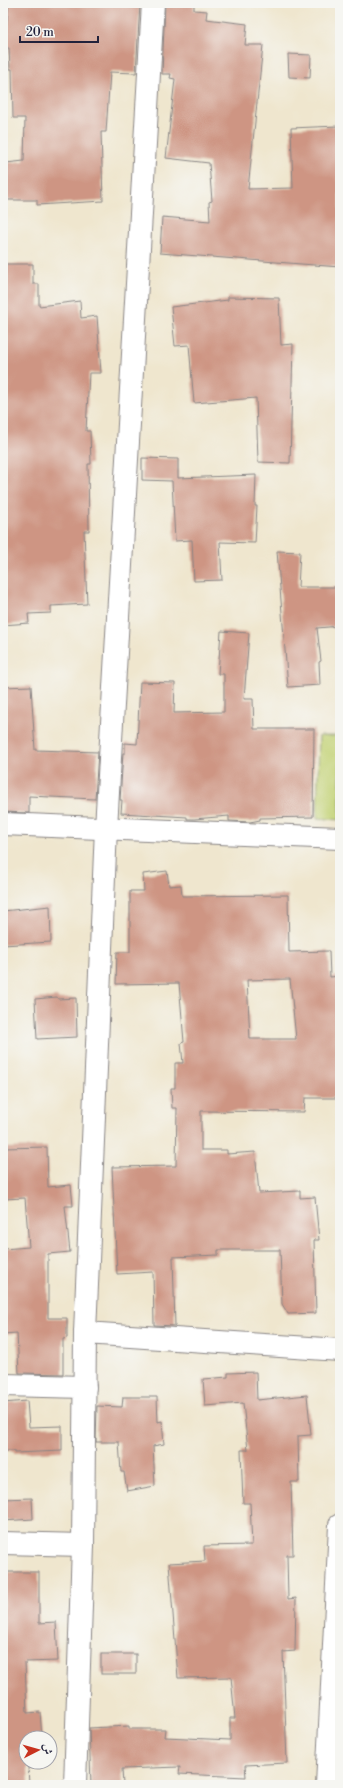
<svg xmlns="http://www.w3.org/2000/svg" width="343" height="1788" viewBox="0 0 343 1788" font-family="'Libre Bodoni',Amiri,serif">
<style>
.green{fill:#c2d274;stroke:#727a58}
.building{fill:#ce9583;fill-rule:evenodd}
.lines{fill:none;stroke-linecap:round;stroke-linejoin:round}
.street-casing{stroke:#888484;stroke-width:24}
.street{stroke:#fff;stroke-width:22}
</style>
<rect width="100%" height="100%" fill="#f6f6f2"/>
<filter id="ink" filterUnits="userSpaceOnUse"><feTurbulence type="fractalNoise" baseFrequency=".025" numOctaves="2"/><feDisplacementMap in="SourceGraphic" scale="8" xChannelSelector="R" yChannelSelector="G"/><feConvolveMatrix kernelMatrix="1 2 1 2 8 2 1 2 1" color-interpolation-filters="sRGB"/></filter>
<filter id="wash" filterUnits="userSpaceOnUse"><feTurbulence type="fractalNoise" baseFrequency=".012" numOctaves="4" result="noise"/><feDisplacementMap in="SourceGraphic" scale="16" xChannelSelector="R" yChannelSelector="G"/><feGaussianBlur stdDeviation="0.9" result="paint"/><feColorMatrix in="noise" values="0 0 0 0 0 0 0 0 0 0 0 0 0 0 0 0 0 1.4 0 .05"/><feComposite in="paint" operator="in"/></filter>
<g filter="url(#wash)">
<rect width="100%" height="100%" fill="#efe6ce"/>
<path class="green" d="M319,736H340V820L317,818Z"/>
<g id="blocks">
<g class="building">
<path d="M9,3H140L136,73L110,72L106,132H101L103,201L37,205V200H6L4,179H7L6,163L24,161L25,118H13L12,69H10L9,48H4Z"/>
<path d="M165,3H194V10L207,11L206,19L247,24L245,45H263L248,189L293,188L291,128L338,126L340,267L160,253L162,217L210,221L209,202L212,201L209,163L166,158L175,79L170,78L171,74H162Z"/>
<path d="M288,54L311,55L310,78L289,77Z"/>
<path d="M3,264H33V284H39V306L80,301L81,318L97,316L101,373H89L86,431H90L91,464H88L89,531H84L87,604L51,606V613L28,614L29,623L3,625Z"/>
<path d="M228,297L279,298L281,345L293,344L290,463L258,462L256,398L194,403L189,345L175,346L171,307L228,300Z"/>
<path d="M142,458L178,459V478L256,475L255,506H257L255,543L220,542L222,580L194,581L192,540L175,541L172,481L142,480Z"/>
<path d="M277,551L300,552L298,587H340V626L317,628L321,661L319,662L320,685L288,687Z"/>
<path d="M221,631L249,633L244,699H253L254,729H314L313,817L260,818V820L250,822L229,821V816L194,819H187V817L121,813L122,800H120L123,753H125V743L137,744L140,682L175,683L174,713L224,712V674H218Z"/>
<path d="M31,686L35,750L98,752L95,799L29,796V813L3,812V687Z"/>
<path d="M167,871L169,886L181,885L182,896L288,895L289,952L329,951L330,977L340,976V1098H305L304,1112L201,1111V1150H227V1154L255,1152L259,1193L300,1191V1198L315,1197L319,1240H314L316,1313L288,1314L282,1304L280,1250H218V1255L173,1257L175,1326L154,1325L153,1272L117,1274L112,1167L176,1166L177,1108H172L171,1088H175V1063H183L181,1043L184,1042L179,983L116,984L117,952H130V891H144L143,874ZM290,979L296,1039H250L247,980Z"/>
<path d="M50,906L51,942L3,945V911Z"/>
<path d="M57,997L58,999L76,998L77,1037L37,1039L35,999Z"/>
<path d="M47,1147L48,1187L71,1185L73,1206H65L70,1252L48,1254V1318H67V1338L63,1339V1374L19,1373L17,1333L3,1334V1249L29,1247L25,1198L3,1199V1148Z"/>
<path d="M256,1372L257,1400L307,1395L311,1435L298,1436L299,1482H291L293,1555H287L288,1599L296,1598L295,1651L283,1652L287,1763L245,1765L246,1777L179,1774L180,1767L122,1769L123,1785H91L89,1728L129,1726V1729H166L165,1737L230,1740V1718H235L231,1677L178,1678L169,1563L205,1561L204,1546L252,1545L250,1503H243L241,1450H248L243,1403L205,1406L203,1379L228,1377V1373Z"/>
<path d="M123,1397H157L158,1422L162,1421L164,1444L153,1446L155,1486L127,1491L124,1472H121L119,1442H96L97,1406L122,1407Z"/>
<path d="M27,1401L29,1427L62,1426V1451L14,1453V1451H3V1403Z"/>
<path d="M32,1498L33,1519L3,1521V1499Z"/>
<path d="M3,1572H39V1623L56,1622L58,1661L25,1662L27,1713L40,1712L42,1738H26V1762H37V1766L28,1767L29,1785H3Z"/>
<rect x="101" y="1654" width="35" height="20"/>
</g>
</g>
</g>
<g filter="url(#ink)">
<use href="#blocks" fill-opacity="0" stroke="#888484" stroke-width="1"/>
<g class="lines">
<defs>
<g id="street">
<path d="M3,824L340,838"/>
<path d="M85,1333L340,1350"/>
<path d="M3,1385L85,1387"/>
<path d="M3,1543L83,1545"/>
<path d="M75,1785L83,1545L85,1333L106,828L153,3"/>
<path d="M327,1785L340,1525"/>
</g>
</defs>
<use href="#street" class="street-casing"/>
<use href="#street" class="street"/>
</g>
</g>
<rect width="343" height="1788" fill="none" stroke="#f6f6f2" stroke-width="16"/>
<g transform="translate(38 1750) rotate(84)"><circle r="19" fill="#f6f6f2" stroke="#a1a1a9"/>
<path d="M0-3L7 15L0 10L-7 15Z" fill="#c8321e"/>
<text y="-6" font-size="11" font-weight="bold" text-anchor="middle" fill="#22223b">ش</text>
</g>
<path d="M20 36v6h78v-6" fill="none" stroke="#22223b" stroke-width="2"/>
<text x="26" y="36" font-size="12" fill="#22223b" stroke="#f6f6f2" stroke-width="3" paint-order="stroke">20 m</text>
</svg>
